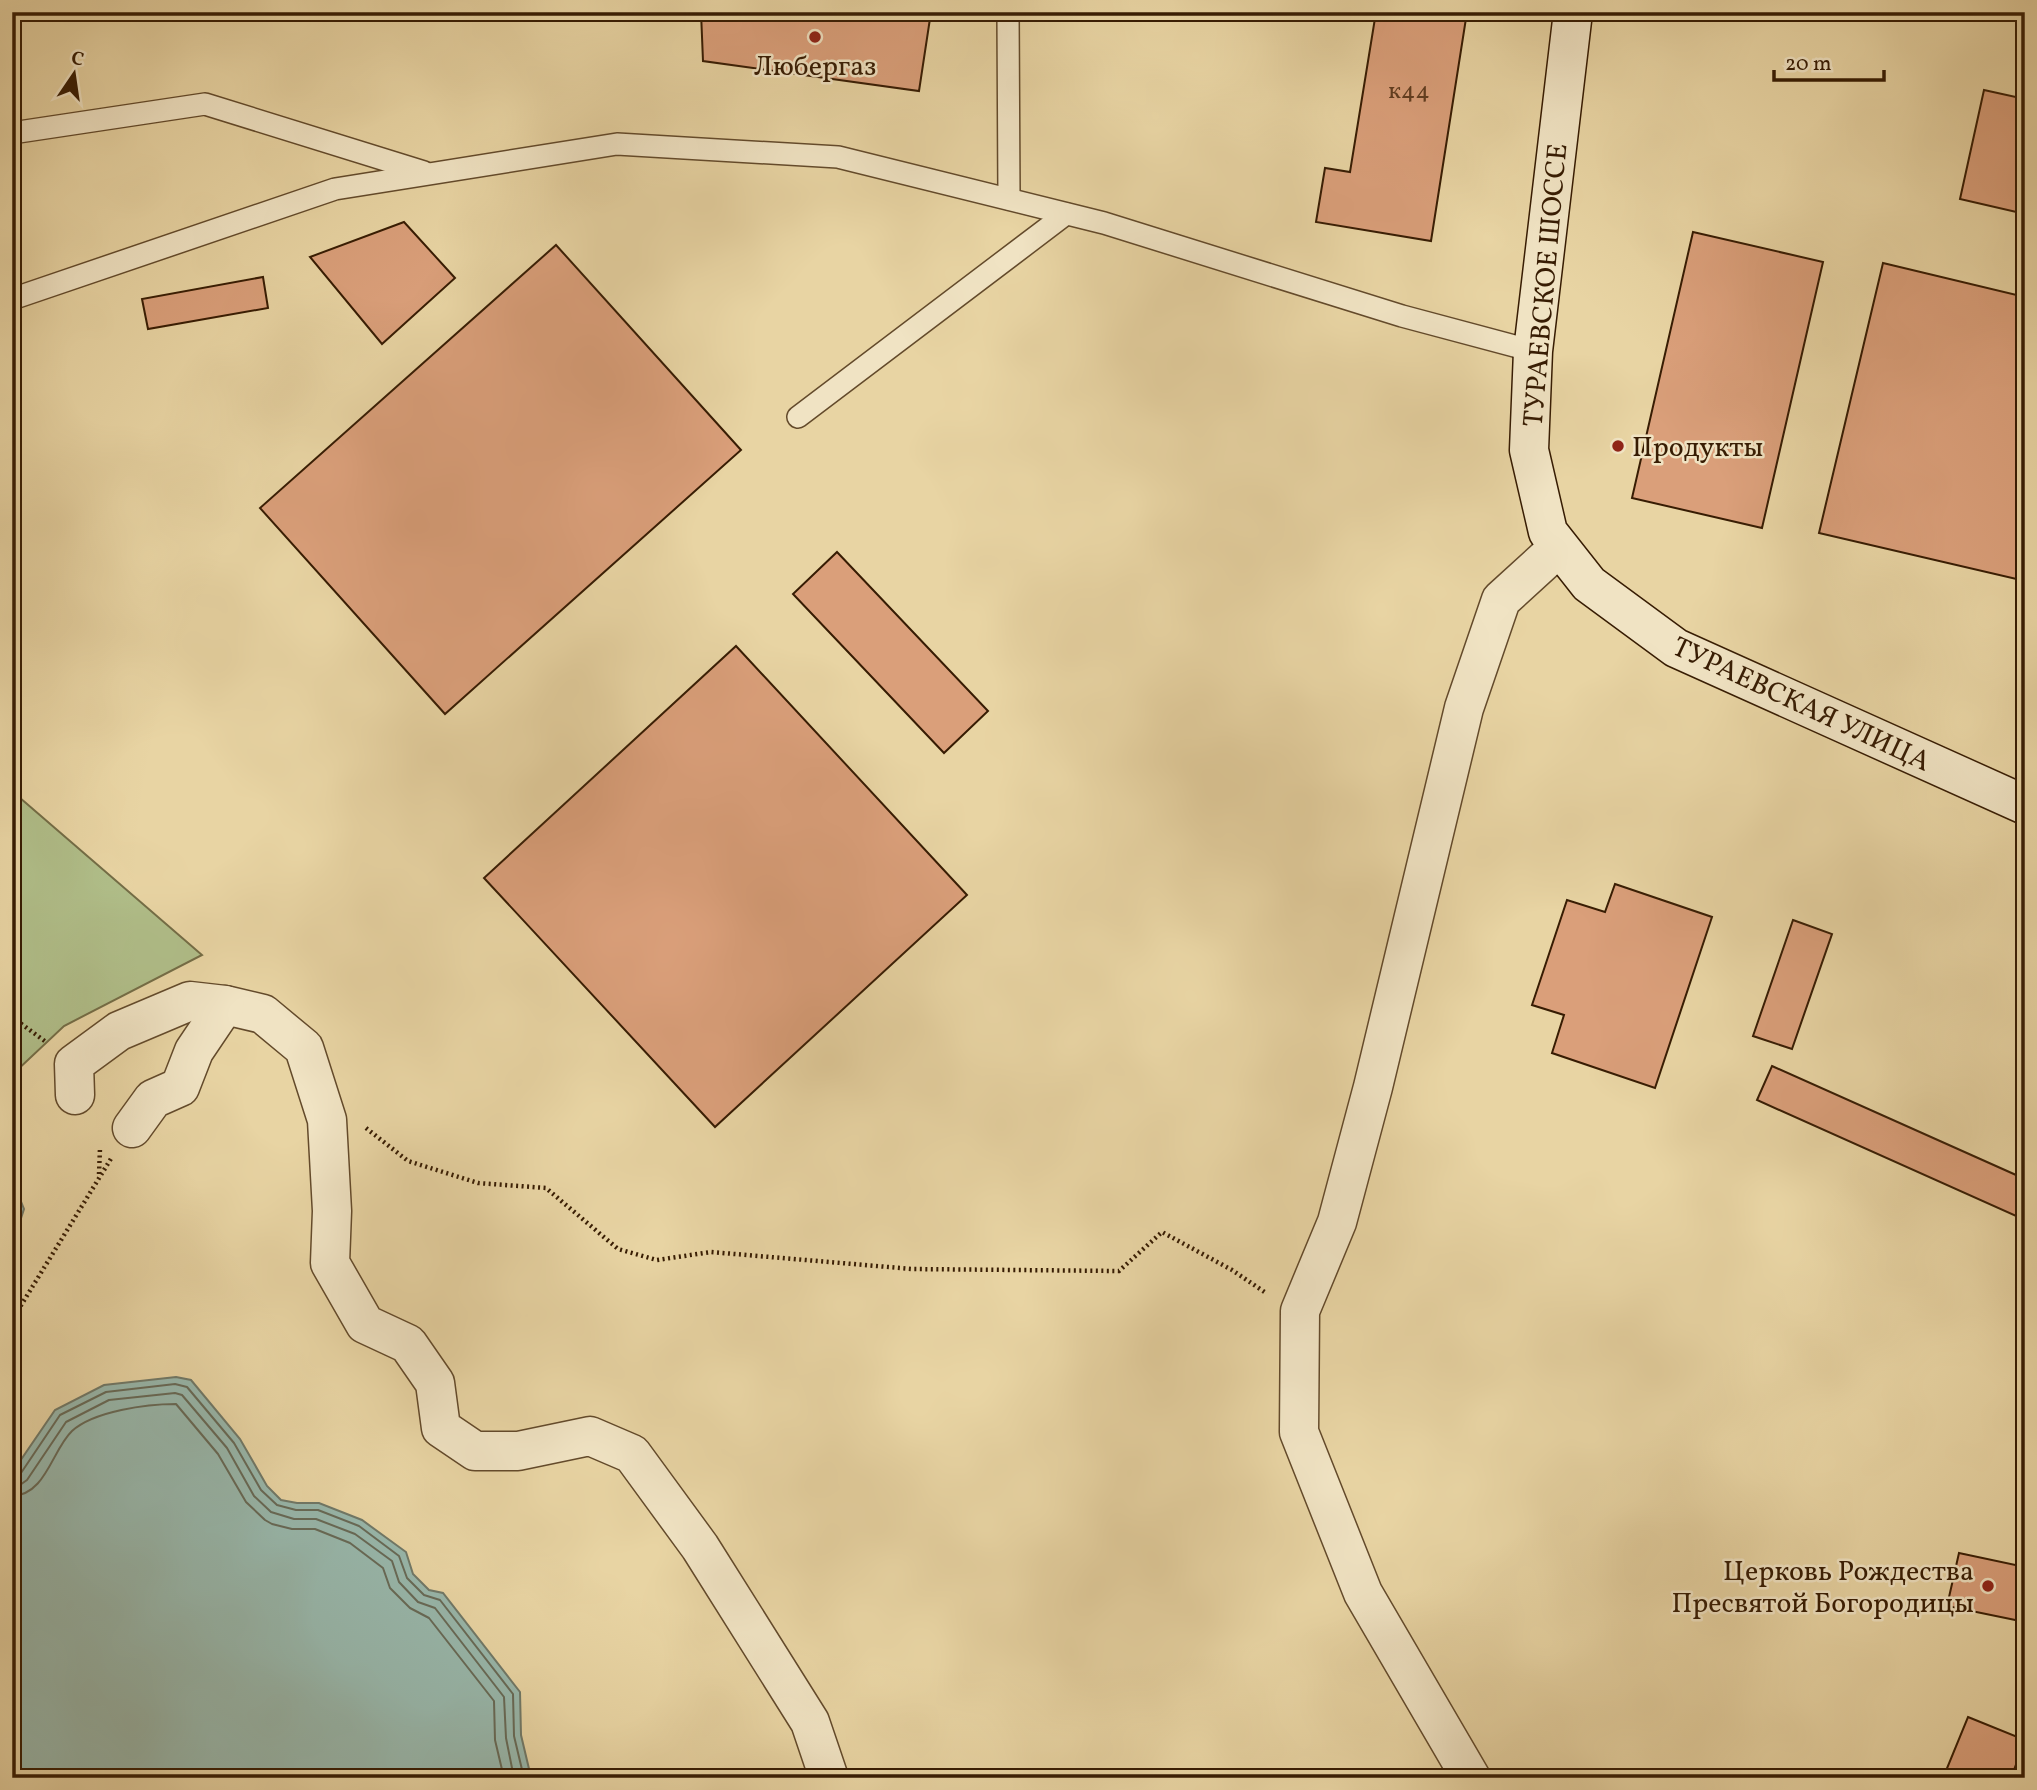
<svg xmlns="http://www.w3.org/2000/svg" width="2037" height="1790" viewBox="0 0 2037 1790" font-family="Vollkorn,serif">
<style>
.green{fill:#b0be89;stroke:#746d46;stroke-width:2}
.water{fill:#98b7ab;stroke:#717968;stroke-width:2}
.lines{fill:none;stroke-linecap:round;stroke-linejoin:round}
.shore{stroke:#686a57;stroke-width:2}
.building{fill:#da9f7a;stroke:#371c03;stroke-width:2}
.lane-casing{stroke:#634a2b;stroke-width:24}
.street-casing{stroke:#634a2b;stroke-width:41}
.secondary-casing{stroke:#371c03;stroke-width:41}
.path{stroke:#371c03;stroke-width:4.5;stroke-dasharray:2 3.5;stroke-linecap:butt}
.lane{stroke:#f0e3c3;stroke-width:21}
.street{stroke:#f0e3c3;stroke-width:38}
.secondary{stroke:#f0e3c3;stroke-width:38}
.poi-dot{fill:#8f2418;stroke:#f0e3c3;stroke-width:2.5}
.labels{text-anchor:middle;stroke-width:5;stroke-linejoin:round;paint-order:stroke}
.number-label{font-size:24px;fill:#603d21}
.poi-label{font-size:28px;fill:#371c03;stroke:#f0e3c3}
.street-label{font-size:28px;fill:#371c03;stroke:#f0e3c3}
</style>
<rect width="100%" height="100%" fill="#e8d4a3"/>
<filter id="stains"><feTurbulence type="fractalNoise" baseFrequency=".00286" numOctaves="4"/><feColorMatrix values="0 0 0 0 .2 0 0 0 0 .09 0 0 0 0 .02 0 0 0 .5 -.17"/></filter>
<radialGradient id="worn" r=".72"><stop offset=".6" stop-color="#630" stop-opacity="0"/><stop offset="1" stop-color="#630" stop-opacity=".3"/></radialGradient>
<path class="green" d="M12,791L202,955L64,1026L12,1075Z"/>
<g class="water">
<path d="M12,1179L24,1209L12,1246Z"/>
<path d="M176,1377L191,1380L240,1439L267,1486L281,1500L297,1503H319L362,1520L406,1552L413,1574L429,1590L443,1593L520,1692L521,1735L530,1773L533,1778H12V1477L16,1467L55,1410L104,1385Z"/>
</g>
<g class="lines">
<g class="shore">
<path d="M12,1477L21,1473L60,1415L106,1392L175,1384L187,1387L234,1443L261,1490L277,1505L296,1510H318L359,1526L399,1556L407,1578L424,1595L440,1600L513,1694L514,1736L524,1778"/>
<path d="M12,1486L20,1485L27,1480L66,1422L109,1400L175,1393L182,1395L227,1448L254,1496L271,1512L294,1519H316L355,1534L392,1561L399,1582L418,1602L435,1608L504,1697L506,1738L514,1778"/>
<path d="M12,1496C46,1495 52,1450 72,1431C94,1411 147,1404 176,1404L218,1454L246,1502L265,1520L272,1524L292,1529H315L350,1543L383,1568L390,1588L410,1608L429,1618L494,1701L495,1740L504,1778"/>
</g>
</g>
<g class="building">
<path d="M701,12H931L919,91L703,61Z"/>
<path d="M1376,12H1467L1431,241L1316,222L1325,168L1350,172Z"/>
<path d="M1984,90L2025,99V214L1960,199Z"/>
<path d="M404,222L455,278L382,344L310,257Z"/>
<path d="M1693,232L1823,262L1762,528L1632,498Z"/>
<path d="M556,245L741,450L445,714L260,508Z"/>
<path d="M1883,263L2025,297V581L1819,533Z"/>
<path d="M263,277L268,308L148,329L142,299Z"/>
<path d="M837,552L988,711L944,753L793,594Z"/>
<path d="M736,646L967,895L715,1127L484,878Z"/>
<path d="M1615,884L1712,917L1655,1088L1552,1053L1564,1015L1532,1005L1567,900L1605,912Z"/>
<path d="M1793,920L1832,934L1792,1049L1753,1036Z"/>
<path d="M1772,1066L2025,1179V1220L1757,1100Z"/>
<path d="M1959,1553L2025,1567V1622L1947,1606Z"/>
<path d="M1968,1717L2025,1740L2011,1778H1943Z"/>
</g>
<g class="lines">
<defs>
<g id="lane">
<path d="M1008,12L1009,199"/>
<path d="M12,133L205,104L424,172"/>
<path d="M12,299L335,189L617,144L838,157L1104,223L1402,316L1533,351"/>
<path d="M798,417L1066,214"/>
</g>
<g id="street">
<path d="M75,1095L74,1064L119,1031L190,1001L225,1005L263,1014L304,1048L327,1120L332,1211L330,1263L365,1324L408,1344L435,1383L441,1428L475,1451H518L590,1436L632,1454L700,1547L810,1722L829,1778"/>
<path d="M132,1128L153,1099L180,1087L194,1051L225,1005"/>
<path d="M1471,1778L1363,1593L1299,1432L1300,1311L1337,1222L1373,1087L1464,708L1501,600L1559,547"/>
</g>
<path id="secondary" d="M1573,12L1533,351L1529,450L1548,532L1589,584L1676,648L2025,805"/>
</defs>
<use href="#lane" class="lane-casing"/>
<use href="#street" class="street-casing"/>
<use href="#secondary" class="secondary-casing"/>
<g class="path">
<path d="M12,1017L46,1042"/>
<path d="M366,1128L408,1161L478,1183L546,1188L618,1249L657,1260L711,1252L912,1269L1119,1271L1162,1232L1232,1270L1266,1293"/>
<path d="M99,1174L100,1148"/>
<path d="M12,1320L112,1157"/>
</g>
<use href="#lane" class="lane"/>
<use href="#street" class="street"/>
<use href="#secondary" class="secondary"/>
</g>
<g class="poi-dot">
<circle cx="815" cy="37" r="7"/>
<circle cx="1618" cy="446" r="7"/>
<circle cx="1988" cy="1586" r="7"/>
</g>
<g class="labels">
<g class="number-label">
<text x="1409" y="98">к44</text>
</g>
<g class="poi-label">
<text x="815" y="75">Любергаз</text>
<text x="1632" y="456" text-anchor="start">Продукты</text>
<text x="1974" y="1580" text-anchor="end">Церковь Рождества<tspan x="1974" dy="32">Пресвятой Богородицы</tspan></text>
</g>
<g class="street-label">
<text transform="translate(1544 285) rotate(-85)" y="10">ТУРАЕВСКОЕ ШОССЕ</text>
<text transform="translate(1802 703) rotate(25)" y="10">ТУРАЕВСКАЯ УЛИЦА</text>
</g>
</g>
<rect width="2037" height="1790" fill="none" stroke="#e8d4a3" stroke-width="42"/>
<rect x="14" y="14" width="2009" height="1762" fill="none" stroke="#371c03" stroke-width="3.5"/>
<rect x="21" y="21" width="1995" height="1748" fill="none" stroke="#371c03" stroke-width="2"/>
<g transform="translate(74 74) rotate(13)" stroke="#f0e3c3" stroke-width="5" paint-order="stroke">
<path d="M0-5L12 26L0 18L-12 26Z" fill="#371c03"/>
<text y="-10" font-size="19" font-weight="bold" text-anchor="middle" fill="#371c03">С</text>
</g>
<path d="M1774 70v10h110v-10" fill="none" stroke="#371c03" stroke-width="3.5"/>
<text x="1785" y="70" font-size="21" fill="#371c03" stroke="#f0e3c3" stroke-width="5" paint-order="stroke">20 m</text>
<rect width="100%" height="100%" filter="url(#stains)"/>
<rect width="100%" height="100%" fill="url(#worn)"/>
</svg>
